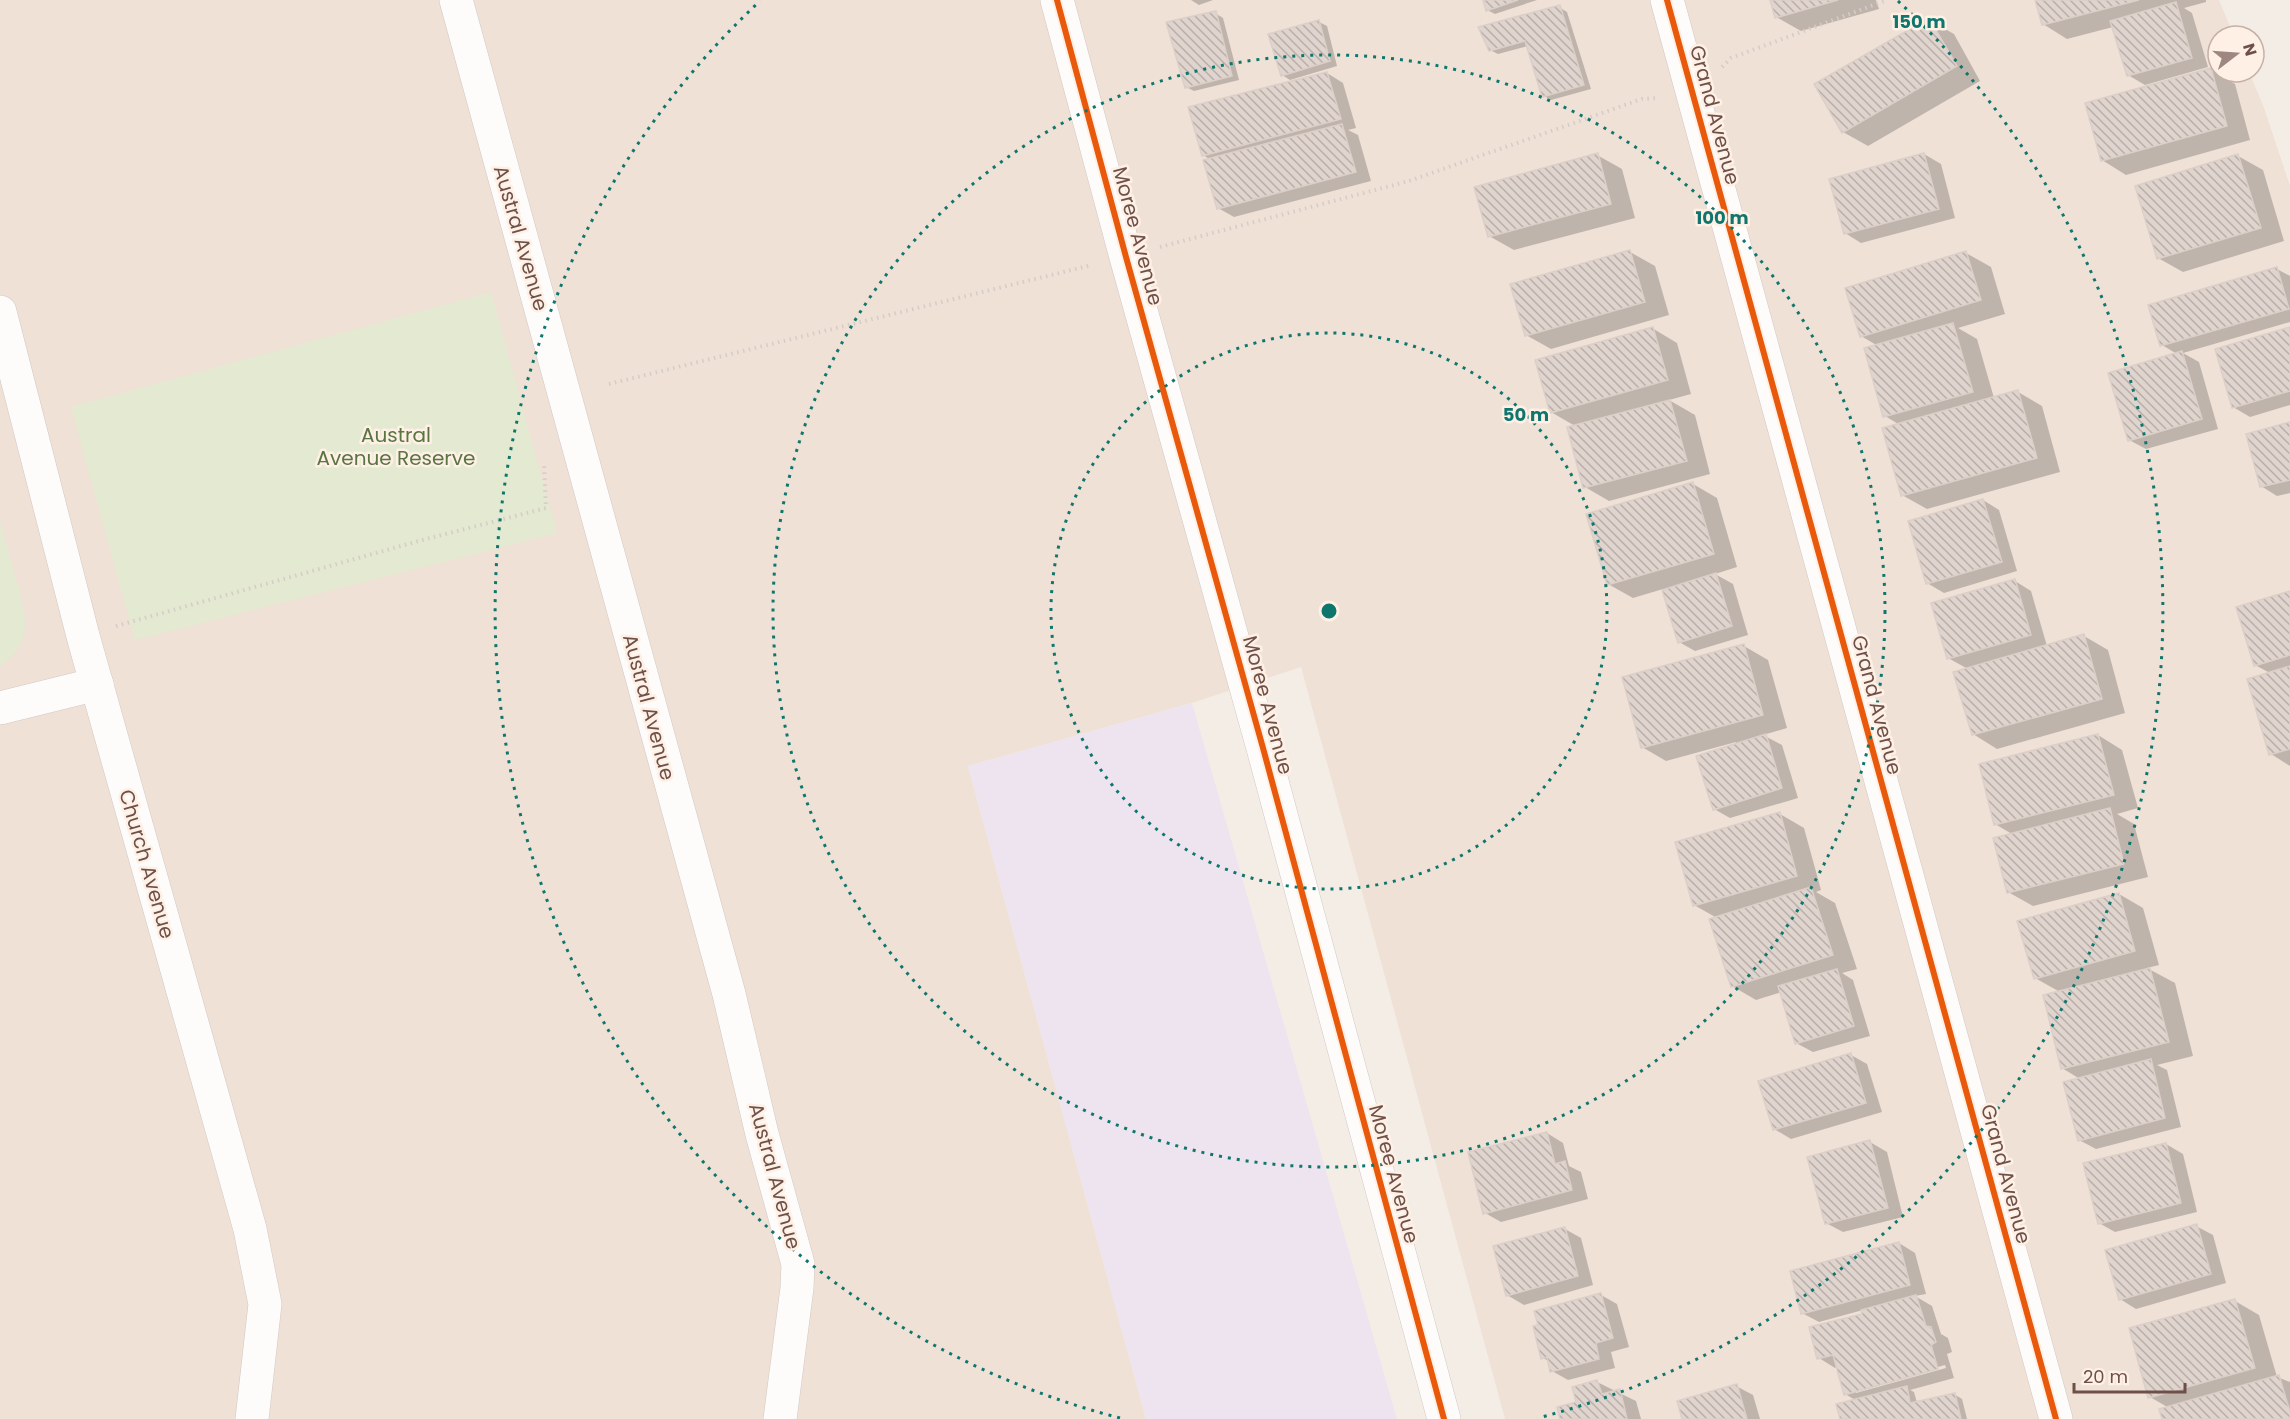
<svg xmlns="http://www.w3.org/2000/svg" width="2290" height="1419" viewBox="0 0 2290 1419" font-family="Poppins,sans-serif">
<style>
.residential{fill:#efe1d6}
.education{fill:#eee4ef}
.park{fill:#e4e9d1}
.shadow{fill:#0003;fill-rule:evenodd}
.building{fill:url(#building-back-hatch);stroke:#dccfc9;stroke-width:1.5}
.lines{fill:none;stroke-linecap:round;stroke-linejoin:round}
.minor-casing{stroke:#d2c8c4;stroke-width:34}
.path{stroke:#d5ccc9;stroke-width:4;stroke-dasharray:1.5 4.5;stroke-linecap:butt}
.minor{stroke:#fdfcfb;stroke-width:33}
.cycleway-casing{stroke:#fef0e5;stroke-width:10}
.cycleway{stroke:#e8590c;stroke-width:6}
.ring{fill:none;stroke:#0f766e;stroke-width:3;stroke-dasharray:3 6}
.labels{text-anchor:middle;stroke-width:5;stroke-linejoin:round;paint-order:stroke}
.street-label{font-size:20px;fill:#6f5049;stroke:#fef0e5}
.park-label{font-size:20px;fill:#597542;stroke:#fef0e5}
.centre{fill:#0f766e;stroke:#fef0e5;stroke-width:3}
.ring-label{font-size:18px;text-anchor:middle;font-weight:bold;fill:#0f766e;stroke:#fef0e5;stroke-width:5;stroke-linejoin:round;paint-order:stroke}
</style>
<defs>
<pattern id="building-back-hatch" width="6" height="6" patternUnits="userSpaceOnUse" patternTransform="scale(1.5)"><rect width="6" height="6" fill="#e0d4ce"/><path d="M-1 5l2 2M0 0l6 6M5-1l2 2" fill="none" stroke="#baaea9"/></pattern>
</defs>
<rect width="100%" height="100%" fill="#f4ede6"/>
<path class="residential" d="M0,0H2219L2234,36H2218V72H2249L2263,105L2290,186V1419H1505L1301,667L1192,703L968,766L1146,1419H0Z"/>
<path class="education" d="M1192,703L1397,1419H1146L968,766Z"/>
<g class="park">
<path d="M491,292L557,533L135,640L71,407Z"/>
<path d="M0,520C5,540 11,559 16,579C26,614 35,642 0,666Z"/>
</g>
<g class="shadow">
<path d="M1191,0H1213L1199,5Z"/>
<path d="M1485,0H1537L1495,14L1487,10Z"/>
<path d="M1771,0H1876L1879,9L1801,31L1776,17Z"/>
<path d="M2036,0H2206V2L2184,8L2192,13L2208,67L2145,85L2128,75L2113,27L2067,39L2043,24Z"/>
<path d="M1559,7L1567,12L1591,89L1551,100L1544,96L1528,46L1498,54L1490,50Z"/>
<path d="M1215,13L1223,18L1239,80L1194,91L1186,87Z"/>
<path d="M1929,20L1954,34L1980,81L1868,146L1843,132Z"/>
<path d="M1319,22L1327,26L1337,66L1290,80L1282,75Z"/>
<path d="M2211,70L2235,84L2250,140L2126,175L2102,160Z"/>
<path d="M1327,73L1343,83L1356,128L1348,130L1358,135L1371,181L1234,217L1218,208L1211,160L1203,155Z"/>
<path d="M1924,154L1941,164L1955,218L1861,243L1845,233Z"/>
<path d="M1597,155L1622,169L1635,218L1514,250L1489,236Z"/>
<path d="M2238,156L2263,170L2284,241L2183,272L2158,258Z"/>
<path d="M1630,252L1655,266L1669,315L1551,349L1526,335Z"/>
<path d="M1966,253L1991,267L2005,314L1958,328L1977,339L1994,398L2018,392L2042,406L2060,472L1927,509L1902,495L1900,425L1885,416L1878,346L1861,336Z"/>
<path d="M2277,269L2290,276V322L2183,353L2199,362L2218,429L2146,449L2129,440L2177,354L2162,345Z"/>
<path d="M1652,328L1677,343L1691,394L1669,400L1695,415L1710,474L1609,501L1585,487L1575,426L1551,412Z"/>
<path d="M2290,328V405L2250,417L2233,407Z"/>
<path d="M2290,424V493L2277,496L2261,486Z"/>
<path d="M1693,484L1717,498L1737,567L1715,574L1733,584L1748,635L1695,651L1679,642L1663,589L1633,598L1608,584Z"/>
<path d="M1983,500L1999,510L2017,571L1944,593L1927,583Z"/>
<path d="M2015,581L2031,591L2047,646L2084,636L2108,650L2125,713L1997,749L1973,734L1968,669L1948,658Z"/>
<path d="M2290,592V766L2271,754L2270,673L2255,665Z"/>
<path d="M1744,646L1768,660L1787,728L1763,735L1782,745L1798,798L1730,818L1714,809L1736,742L1666,761L1642,747Z"/>
<path d="M2098,735L2122,750L2138,808L2117,814L2134,824L2148,877L2033,906L2008,892L2012,834L1995,824Z"/>
<path d="M1780,814L1804,828L1821,890L1816,892L1835,903L1857,969L1842,973L1853,980L1870,1036L1813,1052L1796,1043L1782,992L1756,1000L1732,986L1717,918L1694,905Z"/>
<path d="M2119,894L2143,908L2159,965L2147,968L2175,983L2193,1056L2157,1065L2167,1070L2181,1127L2096,1149L2079,1140L2080,1079L2062,1068L2060,992L2035,978Z"/>
<path d="M1851,1055L1867,1064L1882,1112L1791,1139L1774,1129Z"/>
<path d="M1547,1133L1563,1143L1569,1166L1581,1172L1588,1199L1501,1222L1485,1213Z"/>
<path d="M1870,1142L1887,1152L1903,1217L1843,1232L1826,1223Z"/>
<path d="M2166,1144L2183,1154L2197,1212L2115,1232L2099,1223Z"/>
<path d="M2196,1226L2213,1235L2226,1283L2136,1309L2120,1299Z"/>
<path d="M1565,1229L1581,1238L1593,1285L1524,1305L1507,1295Z"/>
<path d="M1899,1243L1915,1253L1926,1294L1915,1296L1932,1306L1941,1334L1948,1338L1952,1352L1947,1354L1954,1378L1910,1390L1914,1392L1917,1403L1954,1394L1962,1399L1967,1419H1842L1857,1401L1845,1394L1838,1367L1835,1368L1819,1358L1864,1315L1863,1310L1819,1322L1802,1313ZM1945,1365L1946,1368L1856,1393V1390Z"/>
<path d="M1601,1295L1617,1304L1629,1347L1611,1352L1615,1368L1568,1380L1552,1371L1550,1362L1543,1358Z"/>
<path d="M2235,1301L2259,1315L2277,1377L2290,1382V1419H2163L2169,1408L2150,1397Z"/>
<path d="M1597,1382L1636,1401L1641,1419H1561Z"/>
<path d="M1736,1386L1753,1395L1760,1419H1684Z"/>
</g>
<g class="building">
<path d="M1483,0H1518L1486,11Z"/>
<path d="M1770,0H1838L1775,18Z"/>
<path d="M2035,0H2139L2042,25Z"/>
<path d="M2176,2L2192,58L2127,76L2110,21Z"/>
<path d="M1560,5L1584,85L1542,97L1525,41L1489,51L1478,27Z"/>
<path d="M1216,11L1232,76L1185,88L1166,22Z"/>
<path d="M1929,18L1957,66L1842,133L1814,84Z"/>
<path d="M1319,20L1330,61L1281,76L1268,34Z"/>
<path d="M2211,68L2227,126L2101,161L2085,103Z"/>
<path d="M1327,72L1341,119L1202,156L1188,107Z"/>
<path d="M1342,124L1356,172L1217,209L1203,160Z"/>
<path d="M1598,153L1611,204L1488,237L1474,187Z"/>
<path d="M1924,153L1939,209L1844,234L1829,179Z"/>
<path d="M2238,154L2261,228L2157,259L2135,186Z"/>
<path d="M1630,250L1645,302L1525,336L1510,284Z"/>
<path d="M1966,251L1981,300L1860,337L1845,288Z"/>
<path d="M2277,267L2289,309L2160,346L2148,305Z"/>
<path d="M1953,323L1973,392L1883,417L1864,348Z"/>
<path d="M1653,327L1668,380L1550,413L1535,360Z"/>
<path d="M2290,327V391L2232,408L2215,349Z"/>
<path d="M2182,351L2202,419L2128,441L2108,373Z"/>
<path d="M2018,390L2037,458L1901,496L1882,428Z"/>
<path d="M1670,400L1687,461L1583,488L1567,427Z"/>
<path d="M2290,422V480L2260,487L2246,434Z"/>
<path d="M1693,482L1714,554L1607,585L1586,514Z"/>
<path d="M1983,499L2002,562L1926,584L1908,521Z"/>
<path d="M1716,573L1732,626L1678,643L1662,590Z"/>
<path d="M2015,579L2031,635L1947,659L1931,603Z"/>
<path d="M2290,591V655L2254,666L2236,607Z"/>
<path d="M2084,634L2102,699L1972,735L1953,672Z"/>
<path d="M1744,644L1763,715L1641,748L1622,677Z"/>
<path d="M2290,666V749L2269,755L2247,679Z"/>
<path d="M1766,734L1782,788L1713,810L1696,756Z"/>
<path d="M2098,734L2114,795L1994,825L1979,764Z"/>
<path d="M2110,808L2124,864L2007,893L1993,838Z"/>
<path d="M1780,812L1797,876L1693,906L1675,842Z"/>
<path d="M1811,887L1833,955L1731,987L1709,919Z"/>
<path d="M2119,893L2135,951L2034,979L2017,921Z"/>
<path d="M2150,968L2169,1042L2061,1069L2043,995Z"/>
<path d="M1837,969L1854,1026L1795,1044L1778,986Z"/>
<path d="M1851,1053L1866,1103L1773,1130L1758,1081Z"/>
<path d="M2151,1059L2165,1118L2078,1141L2063,1082Z"/>
<path d="M1547,1132L1555,1164L1565,1161L1572,1190L1483,1214L1468,1152Z"/>
<path d="M1870,1140L1888,1208L1825,1224L1807,1157Z"/>
<path d="M2166,1143L2181,1203L2098,1224L2083,1163Z"/>
<path d="M2197,1224L2211,1274L2119,1300L2105,1250Z"/>
<path d="M1565,1227L1578,1276L1506,1296L1493,1246Z"/>
<path d="M1899,1242L1910,1285L1801,1314L1790,1271Z"/>
<path d="M1601,1293L1613,1338L1596,1343L1599,1359L1550,1372L1547,1357L1541,1359L1533,1326L1538,1325L1534,1311Z"/>
<path d="M1916,1295L1926,1326L1931,1327L1936,1342L1931,1345L1938,1369L1844,1395L1833,1355L1817,1359L1809,1327L1862,1314L1861,1310Z"/>
<path d="M2235,1299L2255,1368L2148,1398L2129,1328Z"/>
<path d="M2279,1375L2290,1412V1419H2162L2159,1409Z"/>
<path d="M1597,1380L1602,1394L1620,1389L1627,1419H1560L1557,1407L1576,1402L1572,1387Z"/>
<path d="M1737,1384L1747,1419H1682L1677,1401Z"/>
<path d="M1907,1386L1910,1403L1955,1393L1961,1419H1840L1836,1404Z"/>
</g>
<g class="lines">
<defs>
<g id="minor">
<path d="M456,0L729,994L762,1134L798,1264L797,1288L780,1419"/>
<path d="M1057,0L1126,257L1263,748L1444,1419"/>
<path d="M1667,0L2056,1419"/>
<path d="M0,312L83,636L250,1229L265,1304L252,1419"/>
<path d="M0,708L97,684"/>
</g>
</defs>
<use href="#minor" class="minor-casing"/>
<g class="path">
<path d="M1722,67L1731,58L1887,0"/>
<path d="M1160,247L1409,181L1642,99L1658,98"/>
<path d="M609,384L1092,265"/>
<path d="M116,626L426,539L546,508L544,464"/>
</g>
<use href="#minor" class="minor"/>
<defs>
<g id="cycleway">
<path d="M1057,0L1126,257L1263,748L1444,1419"/>
<path d="M1667,0L2056,1419"/>
</g>
</defs>
<use href="#cycleway" class="cycleway-casing"/>
<use href="#cycleway" class="cycleway"/>
</g>
<g class="ring">
<circle cx="1329" cy="611" r="278"/>
<circle cx="1329" cy="611" r="556"/>
<path d="M1120 1418A834 834 0 0 1 760 1M1898 1A834 834 0 0 1 1538 1418"/>
</g>
<g class="labels">
<g class="street-label">
<text transform="translate(1715 115) rotate(75)" y="7">Grand Avenue</text>
<text transform="translate(1138 236) rotate(75)" y="7">Moree Avenue</text>
<text transform="translate(521 238) rotate(74)" y="7">Austral Avenue</text>
<text transform="translate(1268 705) rotate(75)" y="7">Moree Avenue</text>
<text transform="translate(1877 705) rotate(75)" y="7">Grand Avenue</text>
<text transform="translate(649 707) rotate(75)" y="7">Austral Avenue</text>
<text transform="translate(147 864) rotate(74)" y="7">Church Avenue</text>
<text transform="translate(1394 1174) rotate(75)" y="7">Moree Avenue</text>
<text transform="translate(2006 1174) rotate(75)" y="7">Grand Avenue</text>
<text transform="translate(775 1176) rotate(75)" y="7">Austral Avenue</text>
</g>
<g class="park-label">
<text x="396" y="442">Austral<tspan x="396" dy="23">Avenue Reserve</tspan></text>
</g>
</g>
<circle cx="1329" cy="611" r="9" class="centre"/>
<g class="ring-label">
<text x="1919" y="28">150 m</text>
<text x="1722" y="224">100 m</text>
<text x="1526" y="421">50 m</text>
</g>
<g transform="translate(2236 54) rotate(73)"><circle r="28" fill="#fef0e5" stroke="#c5b0a7" stroke-width="1.5"/>
<path d="M0-4.5L10 22L0 15L-10 22Z" fill="#9e8780"/>
<text y="-9" font-size="16" font-weight="bold" text-anchor="middle" fill="#6f5049">N</text>
</g>
<path d="M2074 1383v9h111v-9" fill="none" stroke="#6f5049" stroke-width="3"/>
<text x="2083" y="1383" font-size="18" fill="#6f5049" stroke="#fef0e5" stroke-width="4.5" paint-order="stroke">20 m</text>
</svg>
